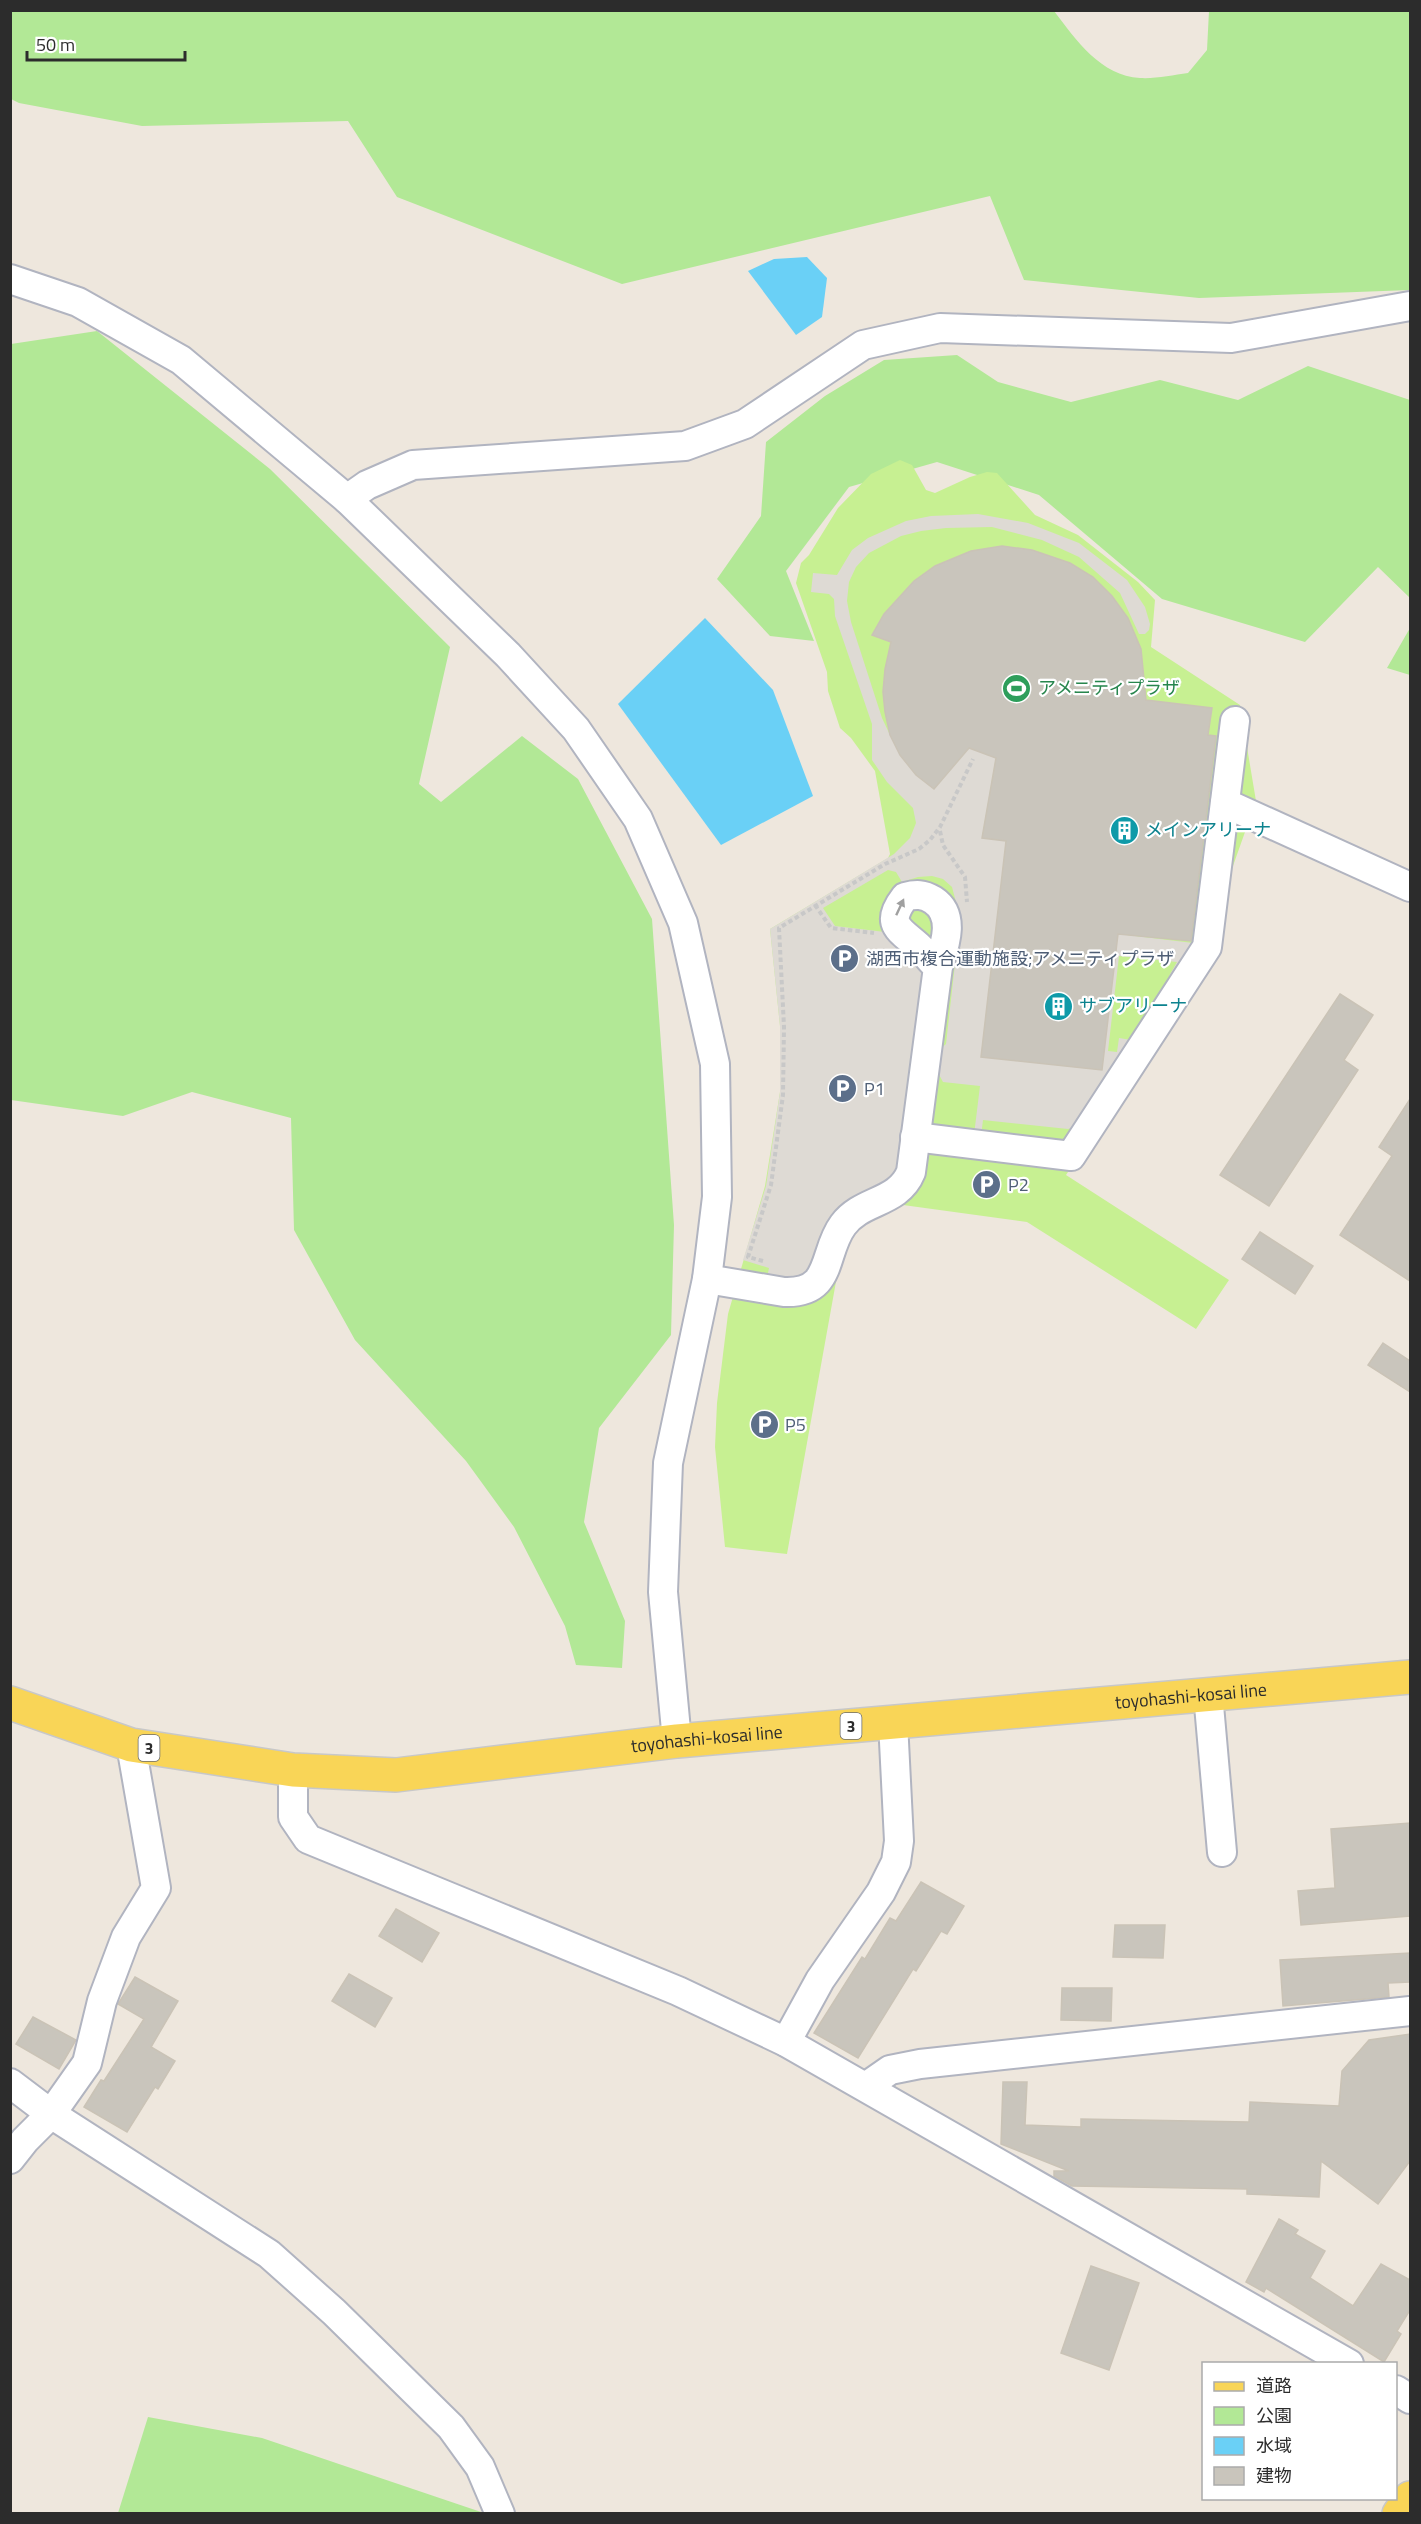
<svg xmlns="http://www.w3.org/2000/svg" width="1421" height="2524" viewBox="0 0 1421 2524" font-family="'Titillium Web','Noto Sans JP',sans-serif">
<style>
.green{fill:#b2e896}
.pitch{fill:#c7f092}
.plaza{fill:#dedad4}
.water{fill:#6ad0f6}
.building{fill:#c9c5bc;stroke:#cac3b6;stroke-width:1.5}
.lines{fill:none;stroke-linecap:round;stroke-linejoin:round}
.minor-casing{stroke:#b1b4c0;stroke-width:32}
.major-casing{stroke:#c8c8c8;stroke-width:36}
.path{stroke:#c8c8c8;stroke-width:4;stroke-dasharray:4.5 3;stroke-linecap:butt}
.minor{stroke:#fff;stroke-width:28}
.major{stroke:#f9d557;stroke-width:33}
.oneway{fill:#a0a0a0}
.labels{text-anchor:middle;stroke-width:4.5;stroke-linejoin:round;paint-order:stroke}
.shield{fill:#fff;stroke:#6b6b6b;stroke-width:1.5}
.shield-label{font-size:16px;font-weight:bold;fill:#2c2c2c}
.leisure-label{font-size:18px;fill:#27864d;stroke:#fff;text-anchor:start}
.culture-label{font-size:18px;fill:#0d838f;stroke:#fff;text-anchor:start}
.service-label{font-size:18px;fill:#4e5e75;stroke:#fff;text-anchor:start}
.street-label{font-size:18px;fill:#2c2c2c;stroke:#fff}
</style>
<rect width="100%" height="100%" fill="#eee7dd"/>
<g class="green">
<path d="M10,11H1054C1076,40 1101,76 1140,78C1155,79 1173,75 1188,73L1207,50L1209,11H1410V290L1199,298L1024,280L990,196L622,284L397,197L348,121L142,126L19,103L11,99Z"/>
<path d="M97,331L270,469L450,647L419,784L441,802L522,736L578,779L652,919L674,1225L671,1335L599,1428L584,1522L625,1621L622,1668L576,1665L565,1626L514,1527L466,1461L355,1340L294,1230L291,1118L192,1092L123,1116L11,1100V344Z"/>
<path d="M957,355L998,382L1071,402L1160,380L1238,400L1308,366L1410,400V598L1378,567L1305,642L1162,599L1039,495L937,462L849,487L786,571L814,641L770,636L717,579L761,516L766,442L825,396L884,360Z"/>
<path d="M1410,628V675L1387,668Z"/>
<path d="M148,2417L262,2438L484,2513H118Z"/>
</g>
<path class="pitch" d="M900,460L912,465L926,490L935,493L970,477L987,472L997,473L1035,515L1078,535L1138,582L1155,600L1151,647L1240,705L1256,801L1228,880L1217,950L1066,1175L1229,1280L1196,1329L1027,1222L903,1205L860,1224L848,1240L839,1265L787,1554L725,1547L715,1447L717,1403L728,1314L765,1186L780,1092V1026L770,929L888,858L890,854L875,771L851,738L840,728L828,691L827,672L796,583L801,563L809,555L838,508L871,474Z"/>
<path class="plaza" d="M978,514L1028,523L1079,543L1127,580L1145,607L1150,624L1149,630L1145,634H1139L1120,593L1079,557L1042,540L992,527L946,528L921,531L901,536L869,553L856,567L849,582L847,601L851,622L882,718L890,735L971,745L996,757L982,837L1006,841L981,1057L1001,1058L1069,928L1193,943L1198,946L1174,978L1169,976L1177,962L1119,956L1108,1051L1117,1052L1119,1038L1131,1040L1074,1127L1068,1129L983,1120L981,1136L974,1135L980,1086L943,1082L937,1071L939,1050L946,1044L956,955L952,950L957,906L952,887L943,879L932,876L918,877L902,882L896,872L888,870L823,908L835,926L885,932L916,962L922,973L900,1169L814,1267L796,1280L767,1278L769,1268L743,1260L766,1186L780,1092V1026L770,929L894,854L910,838L916,823L913,808L887,782L872,760V724L835,616L834,599L829,594L811,592L813,573L837,575L852,550L868,538L906,521L931,516Z"/>
<g class="water">
<path d="M807,257L827,278L822,317L796,335L748,271L774,259Z"/>
<path d="M705,618L773,690L813,796L721,845L618,704Z"/>
</g>
<g class="building">
<path d="M1002,546L1032,550L1070,563L1093,577L1112,596L1128,618L1141,649L1146,700L1212,708L1208,735L1216,736L1191,941L1118,934L1102,1070L981,1057L1006,841L982,838L996,758L969,748L934,789L916,775L900,755L890,735L885,712L883,692L885,669L891,642L872,635L884,614L914,581L935,566L971,551Z"/>
<path d="M1340,994L1373,1015L1344,1060L1358,1070L1269,1206L1220,1175Z"/>
<path d="M1410,1099V1281L1340,1235L1392,1156L1379,1147Z"/>
<path d="M1260,1232L1313,1266L1295,1294L1242,1259Z"/>
<path d="M1383,1343L1410,1361V1392L1368,1365Z"/>
<path d="M1410,1823V1916L1301,1925L1298,1891L1335,1888L1331,1829Z"/>
<path d="M921,1882L964,1906L947,1934L941,1931L916,1971L913,1969L858,2058L814,2033L862,1957L865,1959L890,1918L896,1921Z"/>
<path d="M396,1909L439,1933L422,1962L379,1936Z"/>
<path d="M1115,1925H1165L1163,1958L1113,1957Z"/>
<path d="M1410,1953V1982L1388,1983L1389,1997L1283,2006L1280,1960Z"/>
<path d="M349,1974L392,1998L375,2027L332,2001Z"/>
<path d="M135,1977L178,2001L151,2047L175,2061L158,2089L155,2087L127,2132L84,2107L101,2080L104,2081L144,2019L118,2004Z"/>
<path d="M1062,1988H1112L1111,2021L1061,2020Z"/>
<path d="M33,2017L76,2040L59,2069L16,2044Z"/>
<path d="M1410,2034V2161L1378,2204L1321,2161L1319,2197L1247,2194V2189L1072,2186L1054,2176V2171H1069L1001,2144L1003,2082H1027L1025,2125L1081,2127V2119L1249,2122L1250,2102L1339,2106L1342,2071L1369,2040Z"/>
<path d="M1279,2219L1298,2230L1295,2234L1325,2251L1310,2278L1353,2306L1381,2264L1410,2280V2310L1397,2331L1401,2334L1384,2362L1266,2288L1264,2292L1246,2282Z"/>
<path d="M1091,2266L1139,2283L1109,2370L1061,2353Z"/>
</g>
<g class="lines">
<defs>
<g id="minor">
<path d="M10,279L78,302L181,360L347,499L508,655L576,729L638,819L683,923L715,1064L717,1197L707,1279L668,1463L663,1592L677,1741"/>
<path d="M347,499L367,485L413,465L685,446L745,424L863,345L940,328L1231,338L1410,306"/>
<path d="M1225,803L1410,887"/>
<path d="M915,1137L1071,1156L1207,947L1235,721"/>
<path d="M707,1279L784,1292C834,1294 822,1253 843,1225C862,1199 898,1204 911,1172L938,967C945,945 956,915 933,900C923,894 916,894 905,897C884,924 899,929 918,946C925,952 930,961 938,967"/>
<path d="M1208,1694L1222,1852"/>
<path d="M293,1770V1817L308,1839L678,1991L786,2042L1349,2364"/>
<path d="M786,2042L820,1980L881,1892L896,1862L899,1841L893,1722"/>
<path d="M10,2083L51,2114L269,2254L334,2312L451,2427L480,2467L500,2514"/>
<path d="M867,2086L890,2070L920,2064L1410,2011"/>
<path d="M10,2159L25,2140L51,2114L87,2063L102,2001L126,1937L156,1888L131,1745"/>
<path d="M1396,2390L1410,2399"/>
</g>
<g id="major">
<path id="s1" d="M10,1703L131,1745L293,1770L396,1775L677,1741L1410,1677"/>
<path d="M1399,2514L1410,2498"/>
</g>
</defs>
<use href="#minor" class="minor-casing"/>
<use href="#major" class="major-casing"/>
<g class="path">
<path d="M940,831L943,845L965,877L967,902"/>
<path d="M815,905L831,928L874,933"/>
<path d="M763,1261L748,1257L771,1185L783,1095L784,1027L779,928L885,864L919,849L930,840L940,827L973,759"/>
</g>
<use href="#minor" class="minor"/>
<use href="#major" class="major"/>
</g>
<defs><path id="oneway-solid" d="M-6-.8H1V-3.2L6.5 0L1 3.2V.8H-6Z" transform="scale(1.5)"/></defs>
<use class="oneway" href="#oneway-solid" transform="translate(900 907) rotate(-65)"/>
<defs>
<symbol id="stadium-disc" viewBox="-11 -11 22 22"><circle r="9.5" fill="#2e9e5b" stroke="#fff"/><path d="M0-5a6.5 5 0 1 0 0 10a6.5 5 0 1 0 0-10ZM-3.5-1.8h7v3.6h-7Z" fill="#fff"/></symbol>
<symbol id="building-disc" viewBox="-11 -11 22 22"><circle r="9.5" fill="#0f9aa8" stroke="#fff"/><path d="M-4-6H4V6H1V3H-1V6H-4ZM-2.5-4.3h1.7v1.8h-1.7ZM.8-4.3h1.7v1.8H.8ZM-2.5-1h1.7V.8h-1.7ZM.8-1h1.7V.8H.8Z" fill="#fff"/></symbol>
<symbol id="parking-disc" viewBox="-11 -11 22 22"><circle r="9.5" fill="#5c6f8a" stroke="#fff"/><path d="M-3.5-5.5H1a3.5 3.5 0 0 1 0 7H-1V5.5H-3.5ZM-1-3.4V-.6H.8a1.4 1.4 0 0 0 0-2.8Z" fill="#fff"/></symbol>
</defs>
<g fill-rule="evenodd">
<use href="#stadium-disc" x="1000" y="672" width="33" height="33"/>
<use href="#building-disc" x="1108" y="814" width="33" height="33"/>
<use href="#parking-disc" x="828" y="942" width="33" height="33"/>
<use href="#building-disc" x="1042" y="990" width="33" height="33"/>
<use href="#parking-disc" x="826" y="1072" width="33" height="33"/>
<use href="#parking-disc" x="970" y="1168" width="33" height="33"/>
<use href="#parking-disc" x="748" y="1408" width="33" height="33"/>
</g>
<g class="labels">
<g class="shield">
<rect x="840.5" y="1713" width="21" height="26" rx="4.5"/>
<rect x="138.5" y="1735" width="21" height="26" rx="4.5"/>
</g>
<g class="shield-label">
<text x="851" y="1732">3</text>
<text x="149" y="1754">3</text>
</g>
<g class="leisure-label">
<text x="1038" y="694">アメニティプラザ</text>
</g>
<g class="culture-label">
<text x="1145" y="836">メインアリーナ</text>
<text x="1079" y="1012">サブアリーナ</text>
</g>
<g class="service-label">
<text x="866" y="965">湖西市複合運動施設;アメニティプラザ</text>
<text x="864" y="1095">P1</text>
<text x="1008" y="1191">P2</text>
<text x="785" y="1431">P5</text>
</g>
<g class="street-label">
<text dy="6" stroke="none"><textPath href="#s1" startOffset="1194">toyohashi-kosai line</textPath></text>
<text dy="6" stroke="none"><textPath href="#s1" startOffset="708">toyohashi-kosai line</textPath></text>
</g>
</g>
<rect width="1421" height="2524" fill="none" stroke="#2c2c2c" stroke-width="24"/>
<rect x="1202" y="2362" width="195" height="138" fill="#ffffff" stroke="#ababab" stroke-width="1.5"/>
<rect x="1214" y="2382" width="30" height="9" fill="#f9d557" stroke="#ababab" stroke-width="1.5"/>
<text x="1256" y="2392" font-size="18" fill="#2c2c2c">道路</text>
<rect x="1214" y="2407" width="30" height="18" fill="#b2e896" stroke="#ababab" stroke-width="1.5"/>
<text x="1256" y="2422" font-size="18" fill="#2c2c2c">公園</text>
<rect x="1214" y="2437" width="30" height="18" fill="#6ad0f6" stroke="#ababab" stroke-width="1.5"/>
<text x="1256" y="2452" font-size="18" fill="#2c2c2c">水域</text>
<rect x="1214" y="2467" width="30" height="18" fill="#c9c5bc" stroke="#ababab" stroke-width="1.5"/>
<text x="1256" y="2482" font-size="18" fill="#2c2c2c">建物</text>
<path d="M27 51v9h158v-9" fill="none" stroke="#2c2c2c" stroke-width="3"/>
<text x="36" y="51" font-size="18" fill="#2c2c2c" stroke="#ffffff" stroke-width="4.5" paint-order="stroke">50 m</text>
</svg>
